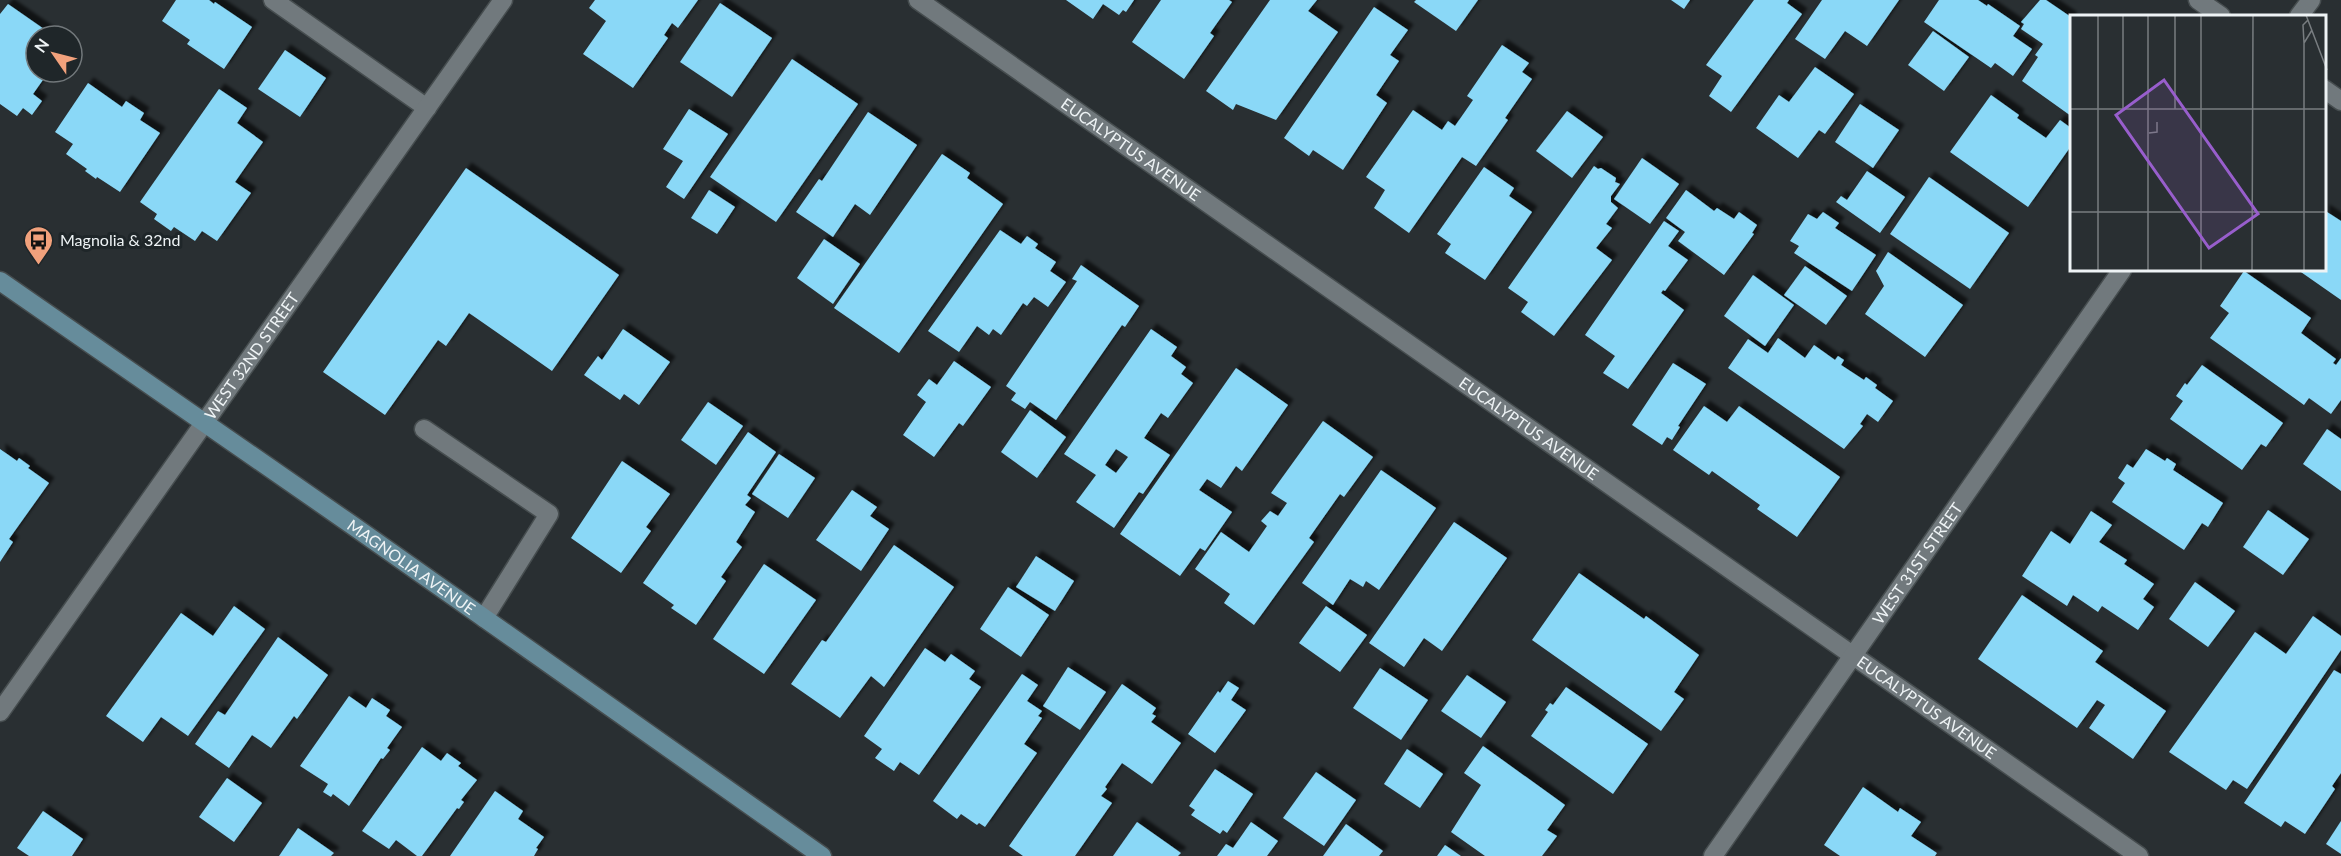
<svg xmlns="http://www.w3.org/2000/svg" width="2341" height="856" viewBox="0 0 2341 856" font-family="Lato,sans-serif">
<style>
.building{fill:#8ad8f7;fill-rule:evenodd;filter:url(#shadow)}
.lines{fill:none;stroke-linecap:round;stroke-linejoin:round}
.lane-casing{stroke:#464d4f;stroke-width:21}
.street-casing{stroke:#464d4f;stroke-width:21}
.secondary-casing{stroke:#464d4f;stroke-width:21}
.lane{stroke:#71797d;stroke-width:18}
.street{stroke:#71797d;stroke-width:18}
.secondary{stroke:#668c9b;stroke-width:18}
.labels{text-anchor:middle;stroke-width:6;stroke-linejoin:round;paint-order:stroke}
.street-label{font-size:16px;fill:#eef3f5;stroke:#1f2629}
.poi-label{font-size:16px;fill:#eef3f5;stroke:#1f2629;text-anchor:start}
.inset-road{fill:none;stroke:#787d80;stroke-width:1.5}
.view{fill:#985ecc;fill-opacity:0.15;stroke:#985ecc;stroke-width:3}
.inset-edge{fill:none;stroke:#eef3f5;stroke-width:3}
</style>
<defs>
<filter id="shadow"><feDropShadow dx="5.5" dy="-5.5" stdDeviation="1.5" flood-color="#0009"/></filter>
</defs>
<rect width="100%" height="100%" fill="#292f32"/>
<g class="building">
<path d="M176,0H209L214,4L215,2L252,27L224,69L187,44L190,40L162,21Z"/>
<path d="M595,0H698L678,28L672,23L664,35L668,38L633,88L583,54L606,21L589,8Z"/>
<path d="M1066,0H1134L1126,12L1123,10L1119,15L1103,4L1093,19Z"/>
<path d="M1161,0H1229L1232,2L1210,33L1214,36L1184,79L1132,42Z"/>
<path d="M1270,0H1317L1308,11L1338,32L1276,120L1236,104L1233,110L1206,91Z"/>
<path d="M1416,0H1478L1456,31L1414,2Z"/>
<path d="M1671,0H1690L1684,9Z"/>
<path d="M1754,0H1789L1787,3L1802,14L1731,112L1709,96L1722,76L1706,65Z"/>
<path d="M1822,0H1899L1867,46L1845,31L1825,59L1795,39Z"/>
<path d="M1939,0H1978L1987,6L1988,4L2020,26L2013,36L2032,49L2013,76L1995,63L1991,68L1924,22Z"/>
<path d="M2040,0H2046L2071,17V116L2022,81L2038,57L2035,55L2043,44L2021,29L2024,24L2021,22Z"/>
<path d="M720,3L772,38L732,97L680,62Z"/>
<path d="M8,4L54,36H36L35,71L45,77L33,94L42,101L32,115L23,108L17,116L0,104V14Z"/>
<path d="M1374,7L1408,30L1390,55L1399,61L1376,95L1387,103L1343,170L1313,150L1309,156L1284,138Z"/>
<path d="M1933,31L1969,57L1944,91L1908,65Z"/>
<path d="M1502,45L1529,63L1522,72L1532,79L1505,118L1508,120L1476,166L1462,157L1409,233L1374,208L1385,190L1366,177L1413,110L1442,130L1448,121L1455,126L1473,100L1467,96Z"/>
<path d="M285,50L326,78L300,117L258,89Z"/>
<path d="M792,59L858,104L776,222L710,177Z"/>
<path d="M1815,67L1854,94L1825,134L1819,130L1798,158L1756,128L1779,95L1789,102Z"/>
<path d="M88,83L122,107L126,101L144,113L140,120L160,133L120,192L97,177L96,179L85,171L87,169L66,154L73,144L55,132Z"/>
<path d="M219,89L247,108L237,123L263,142L235,182L251,193L217,241L202,231L195,241L174,227L171,231L154,219L157,214L140,202Z"/>
<path d="M1991,95L2019,115L2017,118L2046,138L2060,120L2071,128V146L2028,207L1950,152Z"/>
<path d="M1860,104L1899,130L1873,168L1835,142Z"/>
<path d="M689,109L728,134L684,199L666,187L683,161L663,149Z"/>
<path d="M1567,111L1603,137L1572,178L1536,151Z"/>
<path d="M868,112L917,145L870,215L855,204L833,237L796,212L819,179L822,181Z"/>
<path d="M942,154L970,173L967,178L1003,204L899,353L834,308Z"/>
<path d="M1642,158L1679,184L1650,224L1614,199Z"/>
<path d="M1594,166L1598,169L1601,168L1616,178L1615,182L1620,184L1611,196V202L1618,208L1606,224L1612,228L1596,248L1612,260L1554,336L1521,312L1528,302L1508,288Z"/>
<path d="M1484,167L1514,188L1509,196L1532,212L1485,280L1445,253L1451,244L1437,234Z"/>
<path d="M466,168L619,275L552,371L469,313L446,346L438,340L385,415L323,372Z"/>
<path d="M1867,171L1905,197L1880,233L1836,202L1841,196L1847,200Z"/>
<path d="M1929,177L2009,233L1970,289L1890,234Z"/>
<path d="M709,190L735,207L717,234L691,218Z"/>
<path d="M1686,190L1714,211L1717,208L1734,219L1739,212L1757,225L1752,233L1754,234L1724,275L1678,241L1685,232L1666,218Z"/>
<path d="M2324,210L2341,221V300L2298,270H2324Z"/>
<path d="M1823,212L1839,223L1835,228L1876,255L1852,291L1794,253L1799,246L1790,241L1808,214L1817,219Z"/>
<path d="M1664,221L1679,231L1668,246L1688,260L1665,291L1663,290L1661,293L1684,310L1628,389L1603,373L1615,356L1585,335Z"/>
<path d="M1000,230L1021,244L1027,236L1038,244L1035,248L1056,262L1050,271L1066,282L1048,307L1034,297L1027,306L1023,303L1001,335L993,329L989,335L977,326L959,352L928,331Z"/>
<path d="M824,239L860,264L833,304L797,278Z"/>
<path d="M1888,252L1963,305L1925,357L1865,314L1884,286L1876,271Z"/>
<path d="M1081,265L1139,306L1125,327L1122,325L1056,420L1030,402L1025,409L1011,400L1016,393L1006,386L1077,281L1072,279Z"/>
<path d="M1805,266L1847,296L1826,325L1784,295Z"/>
<path d="M2244,271L2311,318L2301,333L2336,359L2333,363L2336,365L2341,358V400L2331,414L2309,398L2304,405L2210,338L2229,313L2220,306Z"/>
<path d="M1753,275L1794,305L1765,346L1724,316Z"/>
<path d="M623,329L670,362L639,405L624,394L620,400L584,375L598,356L602,360Z"/>
<path d="M1151,329L1177,347L1171,356L1186,367L1181,374L1193,383L1168,418L1161,413L1144,438L1170,455L1143,494L1139,492L1114,528L1076,502L1096,475L1064,454ZM1116,449L1128,457L1116,473L1105,465Z"/>
<path d="M1778,338L1805,358L1814,345L1835,360L1838,356L1844,360L1841,365L1864,380L1866,377L1877,385L1875,388L1893,401L1878,422L1867,414L1860,424L1863,426L1844,449L1728,368L1748,339L1768,353Z"/>
<path d="M954,361L991,387L963,426L959,423L934,457L903,435L926,402L917,395L929,379L937,385Z"/>
<path d="M1673,363L1706,384L1678,426L1680,427L1672,440L1667,437L1662,445L1632,425Z"/>
<path d="M2202,365L2283,423L2266,447L2261,444L2242,470L2170,419L2183,401L2176,396L2185,383L2187,385Z"/>
<path d="M1236,368L1288,405L1242,471L1236,466L1221,488L1207,479L1199,490L1232,512L1205,551L1200,548L1180,576L1120,534Z"/>
<path d="M708,402L743,426L716,465L681,440Z"/>
<path d="M1704,406L1727,422L1739,406L1840,477L1797,537L1757,509L1760,505L1712,471L1709,475L1673,450Z"/>
<path d="M1030,410L1066,437L1037,478L1001,452Z"/>
<path d="M1323,421L1373,457L1344,497L1340,494L1309,538L1314,542L1254,625L1224,603L1230,594L1195,569L1221,532L1249,552L1267,526L1261,521L1270,511L1278,516L1287,503L1271,493Z"/>
<path d="M2327,429L2341,439V491L2303,464Z"/>
<path d="M748,432L776,452L747,495L751,498L745,505L755,512L736,542L742,547L721,577L726,581L696,625L671,608L674,605L643,583Z"/>
<path d="M0,449L17,461L19,458L30,466L28,468L49,483L9,539L13,542L0,562Z"/>
<path d="M2146,449L2165,461L2167,458L2176,464L2173,470L2223,503L2208,527L2202,523L2184,550L2112,502L2125,483L2118,478L2127,464L2133,468Z"/>
<path d="M779,454L815,478L788,518L752,494Z"/>
<path d="M622,461L670,494L646,527L651,531L621,573L571,538Z"/>
<path d="M1381,470L1436,508L1379,590L1366,581L1363,587L1350,579L1333,605L1302,583Z"/>
<path d="M852,490L877,507L870,516L889,529L861,571L816,540Z"/>
<path d="M2268,510L2309,539L2283,575L2243,547Z"/>
<path d="M2091,511L2112,525L2099,542L2127,560L2124,564L2154,584L2143,599L2154,607L2138,630L2102,606L2098,612L2073,595L2067,606L2022,576L2051,531L2070,544Z"/>
<path d="M1454,522L1507,558L1442,651L1424,638L1404,667L1369,643Z"/>
<path d="M894,545L954,587L884,687L871,676L840,718L791,684L822,640L826,642Z"/>
<path d="M1036,556L1074,581L1055,611L1016,587Z"/>
<path d="M764,564L816,600L764,674L713,639Z"/>
<path d="M1579,573L1644,619L1646,616L1699,655L1674,692L1684,699L1661,731L1532,640Z"/>
<path d="M2195,582L2235,611L2208,647L2169,619Z"/>
<path d="M1008,587L1049,615L1021,657L980,629Z"/>
<path d="M2022,595L2103,651L2095,662L2166,711L2133,759L2089,728L2105,705L2097,700L2077,728L1978,659Z"/>
<path d="M234,606L265,629L188,736L161,717L143,742L106,716L181,613L213,636Z"/>
<path d="M1326,606L1367,635L1340,672L1299,643Z"/>
<path d="M2313,616L2341,636V650L2247,789L2233,780L2226,790L2169,752L2255,632L2286,654Z"/>
<path d="M278,637L328,675L297,719L294,716L271,748L252,735L229,768L195,744L218,711L225,715Z"/>
<path d="M925,648L945,662L951,654L975,671L969,679L981,687L919,775L900,762L894,771L875,758L882,749L864,736Z"/>
<path d="M1068,667L1106,692L1080,730L1043,706Z"/>
<path d="M1380,668L1428,700L1401,740L1353,708Z"/>
<path d="M2334,670L2341,674V773L2332,786L2335,789L2305,834L2285,821L2281,827L2244,803Z"/>
<path d="M1022,674L1038,685L1027,701L1042,711L1038,716L1042,718L1024,744L1037,753L985,827L979,823L977,825L961,814L957,819L933,801Z"/>
<path d="M1467,675L1506,702L1481,738L1441,711Z"/>
<path d="M1228,681L1239,688L1231,700L1246,710L1215,753L1188,734L1218,691L1220,693Z"/>
<path d="M1122,684L1156,708L1152,714L1156,716L1151,722L1181,743L1152,784L1122,763L1105,787L1107,789L1101,796L1112,803L1075,856H1023L1009,846Z"/>
<path d="M1566,687L1648,744L1613,794L1531,736L1548,712L1545,710L1550,703L1553,705Z"/>
<path d="M349,696L366,708L372,698L390,710L386,716L402,727L387,748L390,750L383,759L381,758L349,806L333,794L331,797L323,792L328,784L300,766Z"/>
<path d="M1483,746L1565,805L1547,830L1557,836L1542,856H1485L1451,832L1481,785L1464,773Z"/>
<path d="M422,747L441,761L447,753L461,763L458,766L477,780L461,800L464,802L459,809L457,808L422,856H417L396,840L389,849L362,831Z"/>
<path d="M1407,749L1443,774L1420,808L1384,784Z"/>
<path d="M1215,769L1253,794L1227,833L1223,830L1220,834L1191,815L1195,810L1189,806Z"/>
<path d="M1316,772L1356,800L1324,846L1283,818Z"/>
<path d="M227,778L262,803L234,842L199,817Z"/>
<path d="M1863,787L1898,812L1900,808L1921,822L1911,836L1937,853L1935,856H1840L1824,845Z"/>
<path d="M495,791L523,811L518,819L544,837L536,848L538,849L534,856H450Z"/>
<path d="M43,811L83,839L72,856H29L17,848Z"/>
<path d="M2341,821V854L2326,844Z"/>
<path d="M1137,822L1181,853L1178,856H1113Z"/>
<path d="M1251,822L1278,841L1267,856H1217L1226,844L1233,848Z"/>
<path d="M1346,824L1383,851L1379,856H1323Z"/>
<path d="M298,828L334,853L331,856H279Z"/>
<path d="M1445,845L1461,856H1437Z"/>
</g>
<g class="lines">
<defs>
<g id="lane">
<path d="M273,0L427,108"/>
<path d="M424,429L549,514L484,618"/>
</g>
<g id="street">
<path id="s1" d="M918,0L2139,856"/>
<path d="M2198,0L2221,16"/>
<path d="M2299,16L2311,0"/>
<path d="M2324,89L2341,101"/>
<path id="s2" d="M0,712L503,0"/>
<path id="s3" d="M1713,856L2122,270"/>
</g>
<g id="secondary">
<path id="s4" d="M0,281L352,525L822,856"/>
</g>
</defs>
<use href="#lane" class="lane-casing"/>
<use href="#street" class="street-casing"/>
<use href="#secondary" class="secondary-casing"/>
<use href="#lane" class="lane"/>
<use href="#street" class="street"/>
<use href="#secondary" class="secondary"/>
</g>
<defs>
<symbol id="bus-pin" viewBox="-11 -11 22 30"><path d="M0 17L-7.5 6A9.5 9.5 0 1 1 7.5 6Z" fill="#f1a17c" stroke="#1f2629"/><path d="M-5-6H5V4H4V6H2V4H-2V6H-4V4H-5ZM-3.5-4V0h7V-4ZM-3.5 1.2v1.5H-2V1.2ZM2 1.2v1.5H3.5V1.2Z" fill="#111"/></symbol>
</defs>
<g fill-rule="evenodd">
<use href="#bus-pin" x="22" y="224" width="33" height="45"/>
</g>
<g class="labels">
<g class="street-label">
<text dy="6" stroke="none"><textPath href="#s1" startOffset="260">EUCALYPTUS AVENUE</textPath></text>
<text dy="6" stroke="none"><textPath href="#s2" startOffset="436">WEST 32ND STREET</textPath></text>
<text dy="6" stroke="none"><textPath href="#s1" startOffset="746">EUCALYPTUS AVENUE</textPath></text>
<text dy="6" stroke="none"><textPath href="#s3" startOffset="357">WEST 31ST STREET</textPath></text>
<text dy="6" stroke="none"><textPath href="#s4" startOffset="501">MAGNOLIA AVENUE</textPath></text>
<text dy="6" stroke="none"><textPath href="#s1" startOffset="1232">EUCALYPTUS AVENUE</textPath></text>
</g>
<g class="poi-label">
<text x="60" y="246">Magnolia &amp; 32nd</text>
</g>
</g>
<g transform="translate(2070 15)">
<rect width="256" height="256" fill="#292f32"/>
<path class="inset-road" d="M53,0V94M78,0V256M105,0V94M236,0L257,55M234,28L233,10L238,5M0,94H257M79,118L87,117V107M0,197H257M28,256V0M131,256V0M182,256L183,0M234,256V28L242,15"/>
<path class="view" d="M94,65L188,199L139,233L46,100Z"/>
<rect width="256" height="256" class="inset-edge"/>
</g>
<g transform="translate(54 54) rotate(305)"><circle r="28" fill="#1f2629" stroke="#72787b" stroke-width="1.5"/>
<path d="M0-4.5L10 22L0 15L-10 22Z" fill="#f1a17c"/>
<text y="-9" font-size="16" font-weight="bold" text-anchor="middle" fill="#eef3f5">N</text>
</g>
</svg>
